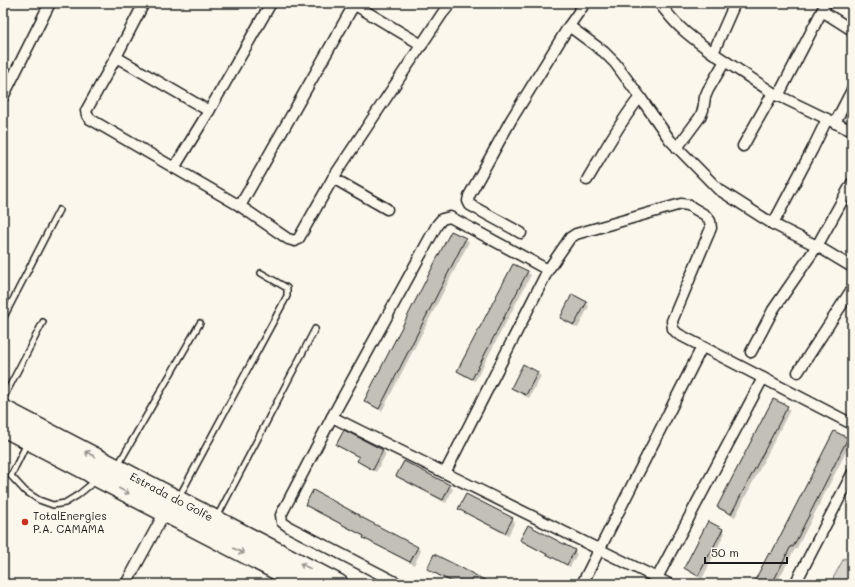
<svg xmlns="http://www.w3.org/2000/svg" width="855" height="587" viewBox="0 0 855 587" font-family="Mali,sans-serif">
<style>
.green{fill:#dad7ce;stroke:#7b7a75}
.shadow{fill:#0003}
.building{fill:#c3c0b8;stroke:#1c1c1c}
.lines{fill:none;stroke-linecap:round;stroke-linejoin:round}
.lane-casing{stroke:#1c1c1c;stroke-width:8}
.street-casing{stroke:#1c1c1c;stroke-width:13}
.highway-casing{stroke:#1c1c1c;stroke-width:21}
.lane{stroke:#fbf7ec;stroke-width:5}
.street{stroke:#fbf7ec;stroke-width:10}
.highway{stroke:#fbf7ec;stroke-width:18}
.oneway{stroke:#97948e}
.poi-dot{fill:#c8321e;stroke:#fbf7ec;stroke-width:1.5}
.labels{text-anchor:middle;stroke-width:3;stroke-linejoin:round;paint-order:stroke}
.street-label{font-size:11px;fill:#1c1c1c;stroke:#fbf7ec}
.poi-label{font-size:11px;fill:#1c1c1c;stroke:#fbf7ec;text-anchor:start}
</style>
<rect width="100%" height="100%" fill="#fbf7ec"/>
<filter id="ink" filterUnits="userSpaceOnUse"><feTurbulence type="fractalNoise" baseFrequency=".025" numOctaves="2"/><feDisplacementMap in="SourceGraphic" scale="8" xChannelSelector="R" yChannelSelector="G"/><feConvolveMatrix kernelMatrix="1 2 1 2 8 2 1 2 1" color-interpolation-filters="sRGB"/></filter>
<g filter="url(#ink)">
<path class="green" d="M844,558L852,562V584H830Z"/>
<g class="shadow">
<path d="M452,232L466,239L469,242L382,411L368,404L365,401Z"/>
<path d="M527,272L531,275L475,381L461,374L458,371Z"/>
<path d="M586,303L589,306L578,328L564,321L561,318Z"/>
<path d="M537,373L541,376L529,398L515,391L512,387Z"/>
<path d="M787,407L790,410L735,517L721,510L718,507Z"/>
<path d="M344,431L383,451L386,454L376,472L361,464L358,461L360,458L341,448L338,444Z"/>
<path d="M834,432L848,439L851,442L796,550L795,549L776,584H754L771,555Z"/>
<path d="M404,462L450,486L453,489L446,503L400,479L397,476Z"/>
<path d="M306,505L359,516L363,519L417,548L421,551L414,565L368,541L364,537L309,508Z"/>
<path d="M459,508L512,519L515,522L508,536L463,512Z"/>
<path d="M722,530L725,533L702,579L688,571L685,568Z"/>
<path d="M521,540L574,551L577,554L570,567L524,543Z"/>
<path d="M428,568L483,584H455L431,572Z"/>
</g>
<g class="building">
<path d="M451,231L466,238L379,409L364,401Z"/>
<path d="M513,264L528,271L472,379L457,371Z"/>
<path d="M572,294L587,302L574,325L560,318Z"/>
<path d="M523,364L538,372L526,395L511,388Z"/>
<path d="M773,399L788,406L731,514L717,507Z"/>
<path d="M344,430L383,450L373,470L357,461L359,457L336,445Z"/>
<path d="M834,431L848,438L793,547L791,546L772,584H753L769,553L771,554Z"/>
<path d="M404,461L450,485L443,500L396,476Z"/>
<path d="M313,490L359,515V516L418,547L410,562L363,538L364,536L305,505Z"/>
<path d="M466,494L513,518L505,533L458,509Z"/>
<path d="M708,521L723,529L698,576L684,568Z"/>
<path d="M528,525L575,550L567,565L520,540Z"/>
<path d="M434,554L458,566L492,584H456L427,569Z"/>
</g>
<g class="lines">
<defs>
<g id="lane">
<path d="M3,319L59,210"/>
<path d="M3,399L43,322"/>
<path d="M27,443L11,476L25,491L39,500L53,505L65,503L78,495L95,481"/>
<path d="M118,465L200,323"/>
<path d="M179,497L287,296V288L261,273"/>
<path d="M217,517L315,329"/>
</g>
<g id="street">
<path d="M144,3L116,57L86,111L87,115L90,119L240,206L288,239L295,241L299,238L333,178L442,14L451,3"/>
<path d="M659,3C666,11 672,20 680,27C690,37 702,45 713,53"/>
<path d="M735,3L713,53L773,93L852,131"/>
<path d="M355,5L422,45"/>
<path d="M822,11L852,30"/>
<path d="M569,26L604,52L615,63L640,97L670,140L718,189L773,224L817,246L852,267"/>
<path d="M116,57L209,111"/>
<path d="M778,96L826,3"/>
<path d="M3,97L50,3"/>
<path d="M835,123L852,90"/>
<path d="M743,146L773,93"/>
<path d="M677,148L700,117L703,110L705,97L708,90L725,61"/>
<path d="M174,168L209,111L271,3"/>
<path d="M333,178L387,209"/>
<path d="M587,180C604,152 619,123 640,97"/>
<path d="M240,206L355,3"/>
<path d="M773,224L812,150L827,119"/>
<path d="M521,233L470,205L468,201L469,196L511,120L569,26L585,3"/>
<path d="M751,352L773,310L817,246L852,183"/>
<path d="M798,372L852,289"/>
<path d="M332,417L669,584"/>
<path d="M445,473L548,270L570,238L576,234L681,204L688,205L705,215L710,221L711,228L672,321L673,329L678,334L763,378L852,424"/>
<path d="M657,578L763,378"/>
<path d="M126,584L165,512"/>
<path d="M399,584L289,527L282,522L281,515L332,417L437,225L442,219L450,217L548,270"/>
<path d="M582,584L702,347"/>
<path d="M795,584L852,474"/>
</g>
<g id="highway">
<path id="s1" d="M3,409L339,584"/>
<path d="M3,427L89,472L98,478L303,584"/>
</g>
</defs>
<use href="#lane" class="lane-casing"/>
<use href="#street" class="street-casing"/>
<use href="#highway" class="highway-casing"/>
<use href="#lane" class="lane"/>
<use href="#street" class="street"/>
<use href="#highway" class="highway"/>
</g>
<defs><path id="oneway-shaft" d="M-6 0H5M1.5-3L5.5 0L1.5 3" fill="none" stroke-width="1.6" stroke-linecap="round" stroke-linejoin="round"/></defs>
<g class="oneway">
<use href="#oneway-shaft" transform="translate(90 454) rotate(-152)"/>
<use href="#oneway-shaft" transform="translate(124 491) rotate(27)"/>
<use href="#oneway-shaft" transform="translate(239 551) rotate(27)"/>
<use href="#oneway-shaft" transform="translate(305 566) rotate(-152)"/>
</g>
</g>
<circle class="poi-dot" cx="25" cy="522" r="4"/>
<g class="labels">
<g class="street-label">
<text dy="4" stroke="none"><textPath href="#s1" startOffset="190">Estrada do Golfe</textPath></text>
</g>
<g class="poi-label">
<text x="33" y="520">TotalEnergies<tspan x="33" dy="13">P.A. CAMAMA</tspan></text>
</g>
</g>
<rect width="855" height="587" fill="none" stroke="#fbf7ec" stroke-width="16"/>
<rect x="8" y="8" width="839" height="571" fill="none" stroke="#1c1c1c" stroke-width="1.5" filter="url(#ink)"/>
<path d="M705 557v6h82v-6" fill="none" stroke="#1c1c1c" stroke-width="2"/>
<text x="711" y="557" font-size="12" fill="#1c1c1c" stroke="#fbf7ec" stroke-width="3" paint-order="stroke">50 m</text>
</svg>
